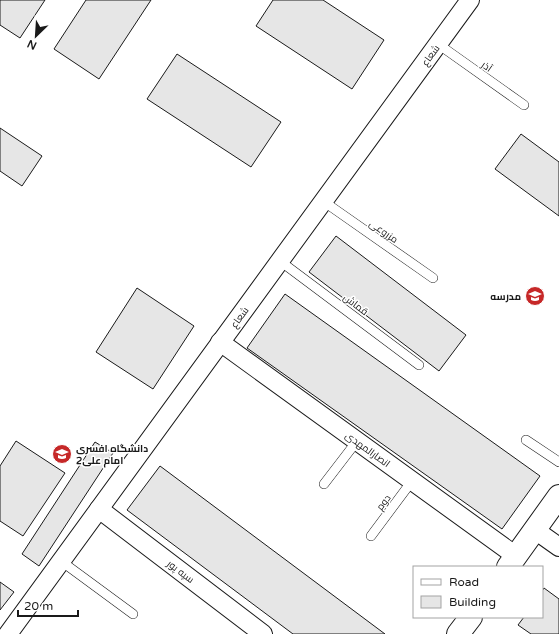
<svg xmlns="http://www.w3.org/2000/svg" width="559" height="634" viewBox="0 0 559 634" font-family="'Varela Round',Cairo,sans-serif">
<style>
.building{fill:#e6e6e6;stroke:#1a1a1a}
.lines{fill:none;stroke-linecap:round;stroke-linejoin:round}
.lane-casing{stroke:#1a1a1a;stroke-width:10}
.street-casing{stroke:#1a1a1a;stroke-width:20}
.secondary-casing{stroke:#1a1a1a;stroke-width:24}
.lane{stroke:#fff;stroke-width:9}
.street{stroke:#fff;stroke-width:18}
.secondary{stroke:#fff;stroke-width:22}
.labels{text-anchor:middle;stroke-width:3;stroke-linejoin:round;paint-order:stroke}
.street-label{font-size:10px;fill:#1a1a1a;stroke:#fff}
.poi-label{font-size:10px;font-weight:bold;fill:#1a1a1a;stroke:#fff;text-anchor:end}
</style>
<rect width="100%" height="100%" fill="#fff"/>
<g class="building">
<path d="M0,0H45L20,38L0,25Z"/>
<path d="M86,0H151L99,79L54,49Z"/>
<path d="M273,0H323L384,40L352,89L256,26Z"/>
<path d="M177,54L281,122L251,167L147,99Z"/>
<path d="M0,128L42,156L22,186L0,171Z"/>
<path d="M521,134L559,162V216L495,169Z"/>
<path d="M336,236L466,335L439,371L309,272Z"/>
<path d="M137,288L194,326L153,389L96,352Z"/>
<path d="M285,294L540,476L502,529L247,348Z"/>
<path d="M16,441L65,473L23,536L0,521V466Z"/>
<path d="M95,442L113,453L39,566L22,554Z"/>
<path d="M160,466L385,634H293L127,510Z"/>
<path d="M0,582L14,592L0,610Z"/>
<path d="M544,588L559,599V634H531L518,625L524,617H542V591Z"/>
</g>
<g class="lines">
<defs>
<g id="lane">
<path d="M438,44L524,105"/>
<path d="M323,201L433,278"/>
<path d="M280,261L419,365"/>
<path d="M526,440L559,462"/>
<path d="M324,484L357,441"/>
<path d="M371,536L412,481"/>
<path d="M61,561L133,614"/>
</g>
<g id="street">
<path d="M220,342L516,556"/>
<path d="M99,509L263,634"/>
<path d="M535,530L559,547"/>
<path d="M8,634L470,0"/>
</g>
<g id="secondary">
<path d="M508,567L559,496"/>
<path d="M458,634L471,617"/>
</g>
</defs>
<use href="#lane" class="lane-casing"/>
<use href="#street" class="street-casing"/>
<use href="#secondary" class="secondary-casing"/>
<use href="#lane" class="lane"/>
<use href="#street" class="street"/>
<use href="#secondary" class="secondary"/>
</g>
<defs>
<symbol id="school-disc" viewBox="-11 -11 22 22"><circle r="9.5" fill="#c62828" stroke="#fff"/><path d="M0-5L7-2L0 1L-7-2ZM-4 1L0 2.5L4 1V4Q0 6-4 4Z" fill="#fff"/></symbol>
<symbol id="university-disc" viewBox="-11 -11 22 22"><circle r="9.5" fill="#c62828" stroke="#fff"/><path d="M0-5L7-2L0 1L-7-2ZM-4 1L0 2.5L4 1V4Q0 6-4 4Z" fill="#fff"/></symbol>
</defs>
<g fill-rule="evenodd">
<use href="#school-disc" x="524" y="285" width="22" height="22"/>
<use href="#university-disc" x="51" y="443" width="22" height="22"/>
</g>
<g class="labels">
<g class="street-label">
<text transform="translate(430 55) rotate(-54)" y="4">شعاع</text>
<text transform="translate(487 66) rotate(35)" y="4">آذر</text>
<text transform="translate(384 231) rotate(35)" y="4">مزروعی</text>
<text transform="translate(356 304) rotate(37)" y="4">قماش</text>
<text transform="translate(239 317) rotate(-54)" y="4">شعاع</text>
<text transform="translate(368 449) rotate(36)" y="4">انصارالمهدی</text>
<text transform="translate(383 502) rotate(-53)" y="4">دوم</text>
<text transform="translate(181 571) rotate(37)" y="4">سپه پور</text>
</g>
<g class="poi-label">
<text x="521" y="300">مدرسه</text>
<text x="76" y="452" text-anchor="start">دانشگاه افسری<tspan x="76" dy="12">امام علی2</tspan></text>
</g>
</g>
<rect x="413" y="566" width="130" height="52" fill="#ffffff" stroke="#a3a3a3"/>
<rect x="421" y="579" width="20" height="6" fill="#ffffff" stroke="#a3a3a3"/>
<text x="449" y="586" font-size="12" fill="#1a1a1a">Road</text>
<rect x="421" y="596" width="20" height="12" fill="#e6e6e6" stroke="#a3a3a3"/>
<text x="449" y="606" font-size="12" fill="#1a1a1a">Building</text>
<g transform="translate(36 36) rotate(205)" stroke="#ffffff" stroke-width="3" paint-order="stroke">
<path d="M0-3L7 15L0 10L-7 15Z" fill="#1a1a1a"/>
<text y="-6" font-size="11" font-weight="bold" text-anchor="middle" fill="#1a1a1a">N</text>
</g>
<path d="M18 610v6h60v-6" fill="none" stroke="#1a1a1a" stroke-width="2"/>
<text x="24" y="610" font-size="12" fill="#1a1a1a" stroke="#ffffff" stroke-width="3" paint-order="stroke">20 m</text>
</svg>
